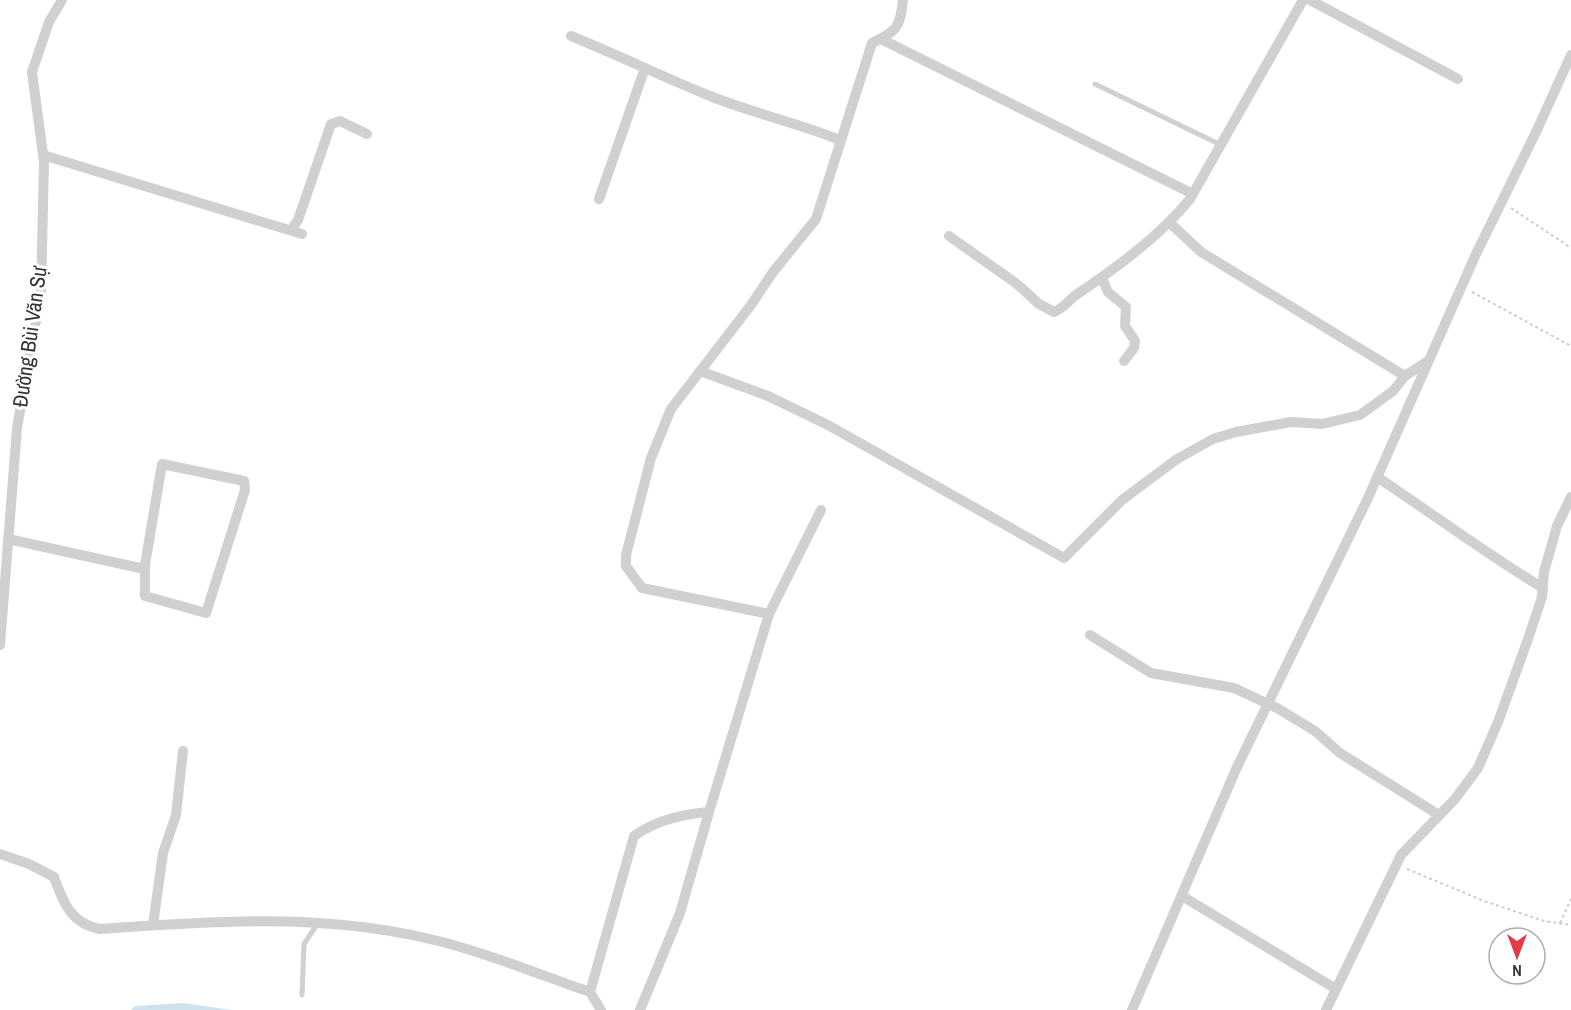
<svg xmlns="http://www.w3.org/2000/svg" width="1571" height="1010" viewBox="0 0 1571 1010" font-family="'Archivo Narrow',sans-serif">
<style>
.water{fill:#cfe2ee}
.lines{fill:none;stroke-linecap:round;stroke-linejoin:round}
.path{stroke:#cdcdcd;stroke-width:2;stroke-dasharray:3 3;stroke-linecap:butt}
.lane{stroke:#d0d0d0;stroke-width:5}
.street{stroke:#d0d0d0;stroke-width:10}
.labels{text-anchor:middle;stroke-width:6;stroke-linejoin:round;paint-order:stroke}
.street-label{font-size:21px;fill:#333;stroke:#fff}
</style>
<rect width="100%" height="100%" fill="#fff"/>
<path class="water" d="M184,1003L232,1010H131L135,1006Z"/>
<g class="lines">
<g class="path">
<path d="M1511,208L1571,248"/>
<path d="M1472,292L1571,346"/>
<path d="M1407,869L1484,901L1544,921L1571,925"/>
<path d="M1560,923L1571,899"/>
</g>
<g class="lane">
<path d="M1095,84L1221,145"/>
<path d="M302,995L304,944L318,923"/>
</g>
<g class="street">
<path d="M1310,0L1458,79"/>
<path d="M571,36C618,55 663,77 710,96C753,113 797,123 840,140"/>
<path d="M881,39L1193,194"/>
<path d="M43,155L302,234"/>
<path d="M599,199L645,68"/>
<path d="M1170,223L1201,252L1405,376"/>
<path d="M291,230L298,220L331,124L340,121L367,134"/>
<path d="M949,236L1017,284L1039,304L1054,312C1064,308 1068,301 1076,295C1117,267 1159,237 1190,199L1303,0"/>
<path d="M1102,278L1108,292L1126,307L1125,326L1135,341L1134,348L1124,361"/>
<path d="M700,371L768,396L828,425L1064,558L1122,500L1177,459L1213,439L1236,432L1291,422L1322,424L1360,415L1393,391L1405,376L1428,361"/>
<path d="M1377,477C1433,514 1486,554 1543,588"/>
<path d="M8,539L140,568L145,565L162,464L244,481L245,490L206,613L145,596V565"/>
<path d="M769,614L642,588L626,566V555L651,458L671,409L751,305L773,272L816,219L872,43C897,31 900,28 903,0"/>
<path d="M1090,635L1151,673L1234,688L1277,708L1315,731L1340,753L1439,815"/>
<path d="M0,645L17,428L41,292L44,162L32,72L49,22L62,0"/>
<path d="M0,854L29,864L54,877C63,902 71,924 100,929C210,921 322,913 430,939C482,951 538,974 590,992L601,1010"/>
<path d="M1182,896L1336,989"/>
<path d="M153,925L163,853L176,815L183,751"/>
<path d="M590,992L634,836C655,821 683,814 709,812L769,614L821,510"/>
<path d="M640,1010L680,913L709,812"/>
<path d="M1132,1010L1237,767L1368,498L1476,254L1537,130L1571,55"/>
<path d="M1326,1010L1401,855L1455,799L1478,768L1498,722L1528,639L1542,597L1544,572L1557,526L1571,497"/>
</g>
</g>
<g class="labels">
<g class="street-label">
<text transform="translate(30 337) rotate(-82)" y="7">Đường Bùi Văn Sự</text>
</g>
</g>
<g transform="translate(1517 956) rotate(180)"><circle r="28" fill="#ffffff" stroke="#adadad" stroke-width="1.5"/>
<path d="M0-4.5L10 22L0 15L-10 22Z" fill="#e63946"/>
<text y="-9" font-size="16" font-weight="bold" text-anchor="middle" fill="#333333">N</text>
</g>
</svg>
